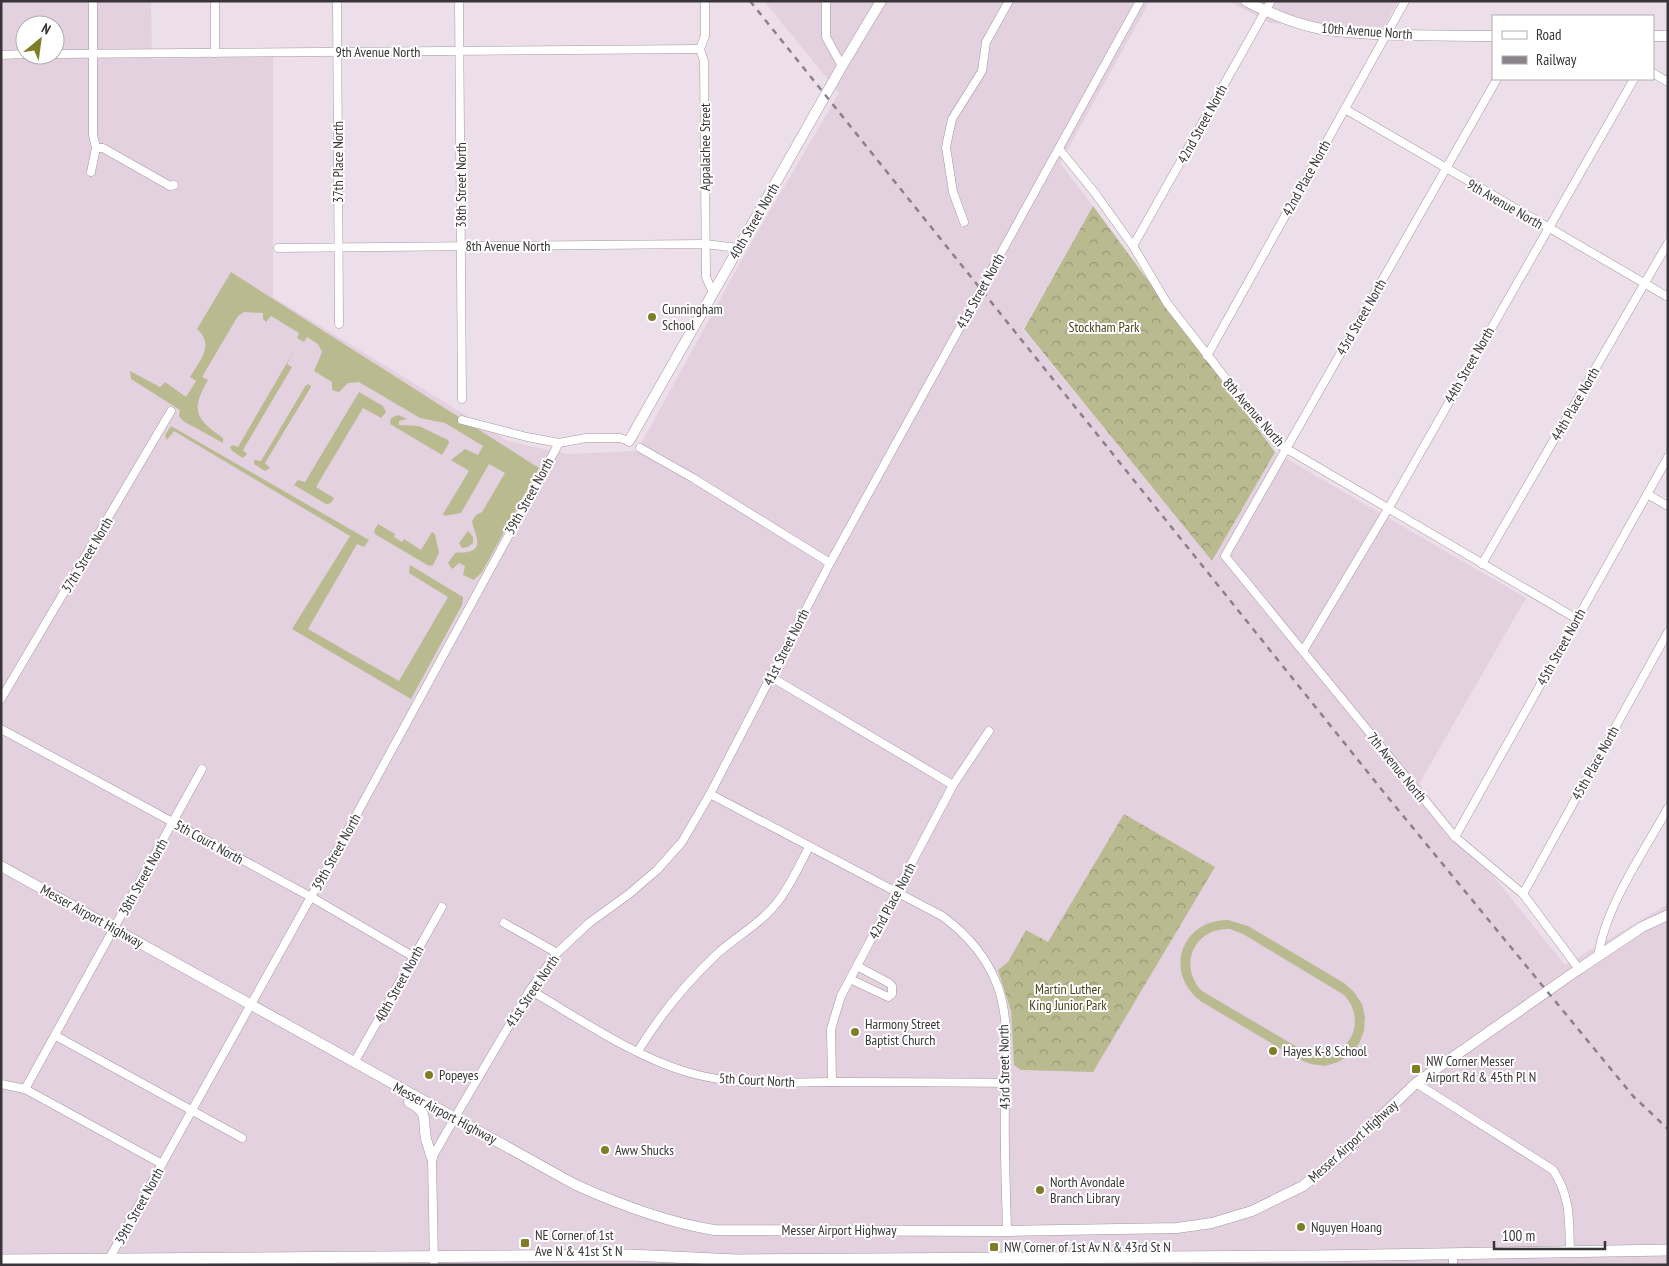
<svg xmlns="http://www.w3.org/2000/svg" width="1669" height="1266" viewBox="0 0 1669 1266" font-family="'PT Sans Narrow',sans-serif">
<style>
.built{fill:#e4d1e0;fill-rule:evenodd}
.grass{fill:#baba91;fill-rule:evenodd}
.forest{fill:url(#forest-crowns)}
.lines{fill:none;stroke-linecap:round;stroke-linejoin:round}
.street-casing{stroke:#a498a1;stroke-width:9}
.secondary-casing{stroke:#a498a1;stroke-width:11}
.primary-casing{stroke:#a498a1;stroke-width:12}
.street{stroke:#fff;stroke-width:8}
.secondary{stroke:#fff;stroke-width:10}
.primary{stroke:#fff;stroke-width:11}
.rail{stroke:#8a8288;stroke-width:2.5;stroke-dasharray:6 6;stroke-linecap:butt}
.poi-dot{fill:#7f7d25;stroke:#fff;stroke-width:2}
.labels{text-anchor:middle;stroke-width:4;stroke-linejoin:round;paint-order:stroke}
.street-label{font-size:14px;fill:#383437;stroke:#fff}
.poi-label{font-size:14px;fill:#383437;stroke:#fff;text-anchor:start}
.park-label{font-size:14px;fill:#464519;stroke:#fff}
</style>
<defs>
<pattern id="forest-crowns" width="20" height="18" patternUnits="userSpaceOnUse" patternTransform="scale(1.25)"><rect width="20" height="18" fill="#baba91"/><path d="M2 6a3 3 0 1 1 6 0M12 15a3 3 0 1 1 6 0" fill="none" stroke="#989877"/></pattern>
</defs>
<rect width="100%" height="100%" fill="#ecdfe9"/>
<g class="built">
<path d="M1,1H151L152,59L273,56V297L508,441L566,454L637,451L747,250L839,93L764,1H1150L1060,163L1093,206L1023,329L1212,561L1275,452L1526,598L1419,784L1565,965L1668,904V1265H1ZM25,25H55V55H25Z"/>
<path d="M1229,1H1398L1384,27L1270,23Z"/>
</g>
<g class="grass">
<path d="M231,272L539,468L482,572L474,580L463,575L465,566L459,563L452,569L448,563L455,553C459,552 463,553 467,552C486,549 473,531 472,521L476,515L482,512L505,473L489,464L461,513L445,516L443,514L469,471L451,460L465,449L478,455L483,446L445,423L420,418L359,382L348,383L339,392L332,390V382L314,371L322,352L318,344L307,337L304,342L297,338L299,333L271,316L266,322L263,319V313L244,312L238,316L202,377L208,380C190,411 196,419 223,438V443L183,421L179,416L180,410L131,379L130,371L160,387L165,382L186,397L196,381L190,377C200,360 215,345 197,329Z"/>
<path d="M295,349L287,364L292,367L243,450L247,454L243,458L232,451L230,447L233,445L238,447Z"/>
<path d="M306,385L309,384L311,387L265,463L270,468L265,471L254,464V460L261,461Z"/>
<path d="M359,392L383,406L386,412L381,418L363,408L316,487L334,498L331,503L326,504L294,485L298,480L305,482Z"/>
<path d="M398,415L407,419L399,421V425L419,426L448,440L449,443L442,455L390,424L391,418Z"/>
<path d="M171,426L369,540L364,547L357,544L308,629L399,681L448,597L409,573L410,565L463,597L462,605L411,699L292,629L350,536L174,431L167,440L165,435Z"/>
<path d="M378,524L395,534L394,537L402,542L404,539L421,550L432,532L435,534L439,553L433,565L429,566L375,534L374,531Z"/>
<path d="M468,531L473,537V543L468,547L462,548L459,543Z"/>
<path d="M1228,920L1248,926L1344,983L1354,992L1362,1004L1365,1017L1364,1031L1359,1044L1350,1055L1338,1062L1325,1066L1311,1064L1298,1059L1202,1002C1163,974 1180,920 1228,920ZM1230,929L1243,934L1344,995C1370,1023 1346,1064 1309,1054L1202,991C1177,965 1195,927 1230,929Z"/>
</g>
<g class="forest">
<path d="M1093,206L1275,452L1212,561L1024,329Z"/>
<path d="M1124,814L1215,867L1093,1072L1021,1070L1014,1065L1011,1011L998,970L1008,962L1026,930L1048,942Z"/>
</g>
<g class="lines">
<defs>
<g id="street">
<path d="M337,1L339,324"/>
<path d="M459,1L462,399"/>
<path d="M705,1V36L700,49L704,61L706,277L713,293"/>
<path d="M826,1V37L842,66"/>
<path d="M215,53V1"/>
<path d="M55,54L700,49"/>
<path d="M1,55L25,54"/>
<path d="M1653,73L1668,82"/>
<path d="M1497,79L1225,556L1455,837L1523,894L1579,969"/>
<path d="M1345,109L1668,297"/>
<path d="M96,148H103L170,186L174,185"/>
<path d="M1060,150L1095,193L1133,246L1167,303L1275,442L1577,619"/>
<path d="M91,172L96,148L93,135V1"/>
<path d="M964,222L953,192L946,147L952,119L982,71L986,42L1009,1"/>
<path d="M1133,246L1271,1"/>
<path d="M278,248L705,244L738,248"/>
<path d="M1207,356L1405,1"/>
<path d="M462,420L527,437L559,443L586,438H620L629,441"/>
<path d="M640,448L693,478L830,563"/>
<path d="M1647,494L1668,506"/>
<path d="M1482,564L1668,243"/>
<path d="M1303,651L1388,509L1634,79"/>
<path d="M771,677L953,785"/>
<path d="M1,699L171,411"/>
<path d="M1,729L311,897L414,957"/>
<path d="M710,794L942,916C967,934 987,957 998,987C1011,1024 1005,1066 1005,1104C1004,1147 1006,1189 1007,1231"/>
<path d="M1455,837L1668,457"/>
<path d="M1523,894L1668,632"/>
<path d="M504,923L557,953"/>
<path d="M1598,957C1605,907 1643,853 1668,808"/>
<path d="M850,979L888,997L892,994V986L889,983L857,966"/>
<path d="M530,990C580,1019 631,1055 687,1072C736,1087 785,1082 834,1082C891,1082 948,1082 1005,1083"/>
<path d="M56,1036L242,1138"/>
<path d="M638,1051C660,1015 687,982 718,953C737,936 760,924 776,904C790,887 799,866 809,847"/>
<path d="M355,1061L442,907"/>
<path d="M832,1082L831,1029L841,996L953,785L989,731"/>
<path d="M1416,1083L1553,1170C1571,1197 1569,1220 1570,1252"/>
<path d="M1,1084L25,1089L162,1164"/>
<path d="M25,1089L202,769"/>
<path d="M1453,1253V1265"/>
<path d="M109,1259L341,843L559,443"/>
<path d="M434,1265L432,1158L454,1119L530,990L557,953L589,923L629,894L657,870L682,842L710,794L830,563L1140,1"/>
</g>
<g id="secondary">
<path d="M1246,1C1269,13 1295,24 1321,29C1377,37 1436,35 1493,36"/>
<path d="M1653,36H1668"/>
<path d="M629,441L842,66L881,1"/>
<path d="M1,866L574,1184C620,1205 665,1222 714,1230L1007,1231L1177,1228L1212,1223L1252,1211L1303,1186L1339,1157L1416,1083L1579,969L1642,927L1668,915"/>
<path d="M409,1102C430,1113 422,1119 426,1139C428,1145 430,1152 432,1158"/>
</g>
<path id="primary" d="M1,1260L629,1255L737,1260L1316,1256L1668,1250"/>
</defs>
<use href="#street" class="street-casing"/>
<use href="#secondary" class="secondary-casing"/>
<use href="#primary" class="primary-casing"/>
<use href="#street" class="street"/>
<use href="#secondary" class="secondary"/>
<use href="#primary" class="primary"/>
<path class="rail" d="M750,1L1386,795L1633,1096L1668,1129"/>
</g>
<g class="poi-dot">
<circle cx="652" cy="317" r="5"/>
<circle cx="855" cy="1032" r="5"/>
<circle cx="1273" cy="1051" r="5"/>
<rect x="1411" y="1064" width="10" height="10" rx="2.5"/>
<circle cx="429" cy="1075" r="5"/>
<circle cx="605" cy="1150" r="5"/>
<circle cx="1040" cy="1190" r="5"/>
<circle cx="1301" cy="1227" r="5"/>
<rect x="520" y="1238" width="10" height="10" rx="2.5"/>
<rect x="989" y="1242" width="10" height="10" rx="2.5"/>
</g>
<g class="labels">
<g class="street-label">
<text transform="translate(1367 31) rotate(4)" y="5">10th Avenue North</text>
<text x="378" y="57">9th Avenue North</text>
<text transform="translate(1202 124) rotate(-61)" y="5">42nd Street North</text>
<text transform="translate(705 147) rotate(-90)" y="5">Appalachee Street</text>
<text transform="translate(338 162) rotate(-90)" y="5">37th Place North</text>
<text transform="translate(1306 178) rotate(-61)" y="5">42nd Place North</text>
<text transform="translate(461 185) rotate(-90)" y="5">38th Street North</text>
<text transform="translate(1505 204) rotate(30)" y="5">9th Avenue North</text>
<text transform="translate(754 221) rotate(-60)" y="5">40th Street North</text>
<text x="508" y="251">8th Avenue North</text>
<text transform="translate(980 291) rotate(-61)" y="5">41st Street North</text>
<text transform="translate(1361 317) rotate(-60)" y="5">43rd Street North</text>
<text transform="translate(1469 365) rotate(-60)" y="5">44th Street North</text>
<text transform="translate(1575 404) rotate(-60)" y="5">44th Place North</text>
<text transform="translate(1254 412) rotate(49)" y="5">8th Avenue North</text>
<text transform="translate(529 496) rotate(-61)" y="5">39th Street North</text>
<text transform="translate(87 555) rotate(-59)" y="5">37th Street North</text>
<text transform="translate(786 647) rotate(-63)" y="5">41st Street North</text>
<text transform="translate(1561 647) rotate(-61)" y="5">45th Street North</text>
<text transform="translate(1595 763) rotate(-61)" y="5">45th Place North</text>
<text transform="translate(1397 767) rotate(51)" y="5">7th Avenue North</text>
<text transform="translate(209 842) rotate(29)" y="5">5th Court North</text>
<text transform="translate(336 852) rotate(-61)" y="5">39th Street North</text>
<text transform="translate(143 877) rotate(-61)" y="5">38th Street North</text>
<text transform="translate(892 901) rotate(-62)" y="5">42nd Place North</text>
<text transform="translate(92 916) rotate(29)" y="5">Messer Airport Highway</text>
<text transform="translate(399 984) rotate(-61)" y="5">40th Street North</text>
<text transform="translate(532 991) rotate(-56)" y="5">41st Street North</text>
<text transform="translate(1004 1067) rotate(-91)" y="5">43rd Street North</text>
<text transform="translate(757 1080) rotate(3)" y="5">5th Court North</text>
<text transform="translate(445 1113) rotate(28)" y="5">Messer Airport Highway</text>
<text transform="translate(1353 1141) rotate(-42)" y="5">Messer Airport Highway</text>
<text transform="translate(139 1206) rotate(-61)" y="5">39th Street North</text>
<text x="839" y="1235">Messer Airport Highway</text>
</g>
<g class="poi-label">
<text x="662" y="314">Cunningham<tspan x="662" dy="16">School</tspan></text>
<text x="865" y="1029">Harmony Street<tspan x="865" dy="16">Baptist Church</tspan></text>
<text x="1283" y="1056">Hayes K-8 School</text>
<text x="1426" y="1066">NW Corner Messer<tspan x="1426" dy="16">Airport Rd &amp; 45th Pl N</tspan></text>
<text x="439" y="1080">Popeyes</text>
<text x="615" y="1155">Aww Shucks</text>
<text x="1050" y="1187">North Avondale<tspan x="1050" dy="16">Branch Library</tspan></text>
<text x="1311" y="1232">Nguyen Hoang</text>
<text x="535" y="1240">NE Corner of 1st<tspan x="535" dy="16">Ave N &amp; 41st St N</tspan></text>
<text x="1004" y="1252">NW Corner of 1st Av N &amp; 43rd St N</text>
</g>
<g class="park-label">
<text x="1104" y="332">Stockham Park</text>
<text x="1068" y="994">Martin Luther<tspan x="1068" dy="16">King Junior Park</tspan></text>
</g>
</g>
<rect width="1669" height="1266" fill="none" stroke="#383437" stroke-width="5"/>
<rect x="1492" y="15" width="162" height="65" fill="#ffffff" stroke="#afaeaf"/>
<rect x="1502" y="31" width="25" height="8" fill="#ffffff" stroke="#afaeaf"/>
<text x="1536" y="40" font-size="15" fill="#383437">Road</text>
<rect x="1502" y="56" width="25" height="8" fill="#8a8288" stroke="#afaeaf"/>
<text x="1536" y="65" font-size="15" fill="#383437">Railway</text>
<g transform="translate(40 40) rotate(29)"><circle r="24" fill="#ffffff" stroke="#afaeaf"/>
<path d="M0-4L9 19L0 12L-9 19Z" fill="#7f7d25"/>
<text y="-8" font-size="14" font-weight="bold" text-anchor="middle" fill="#383437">N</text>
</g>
<path d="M1494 1241v8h111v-8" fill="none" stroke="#383437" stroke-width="2.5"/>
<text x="1502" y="1241" font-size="15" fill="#383437" stroke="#ffffff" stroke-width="4" paint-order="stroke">100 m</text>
</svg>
